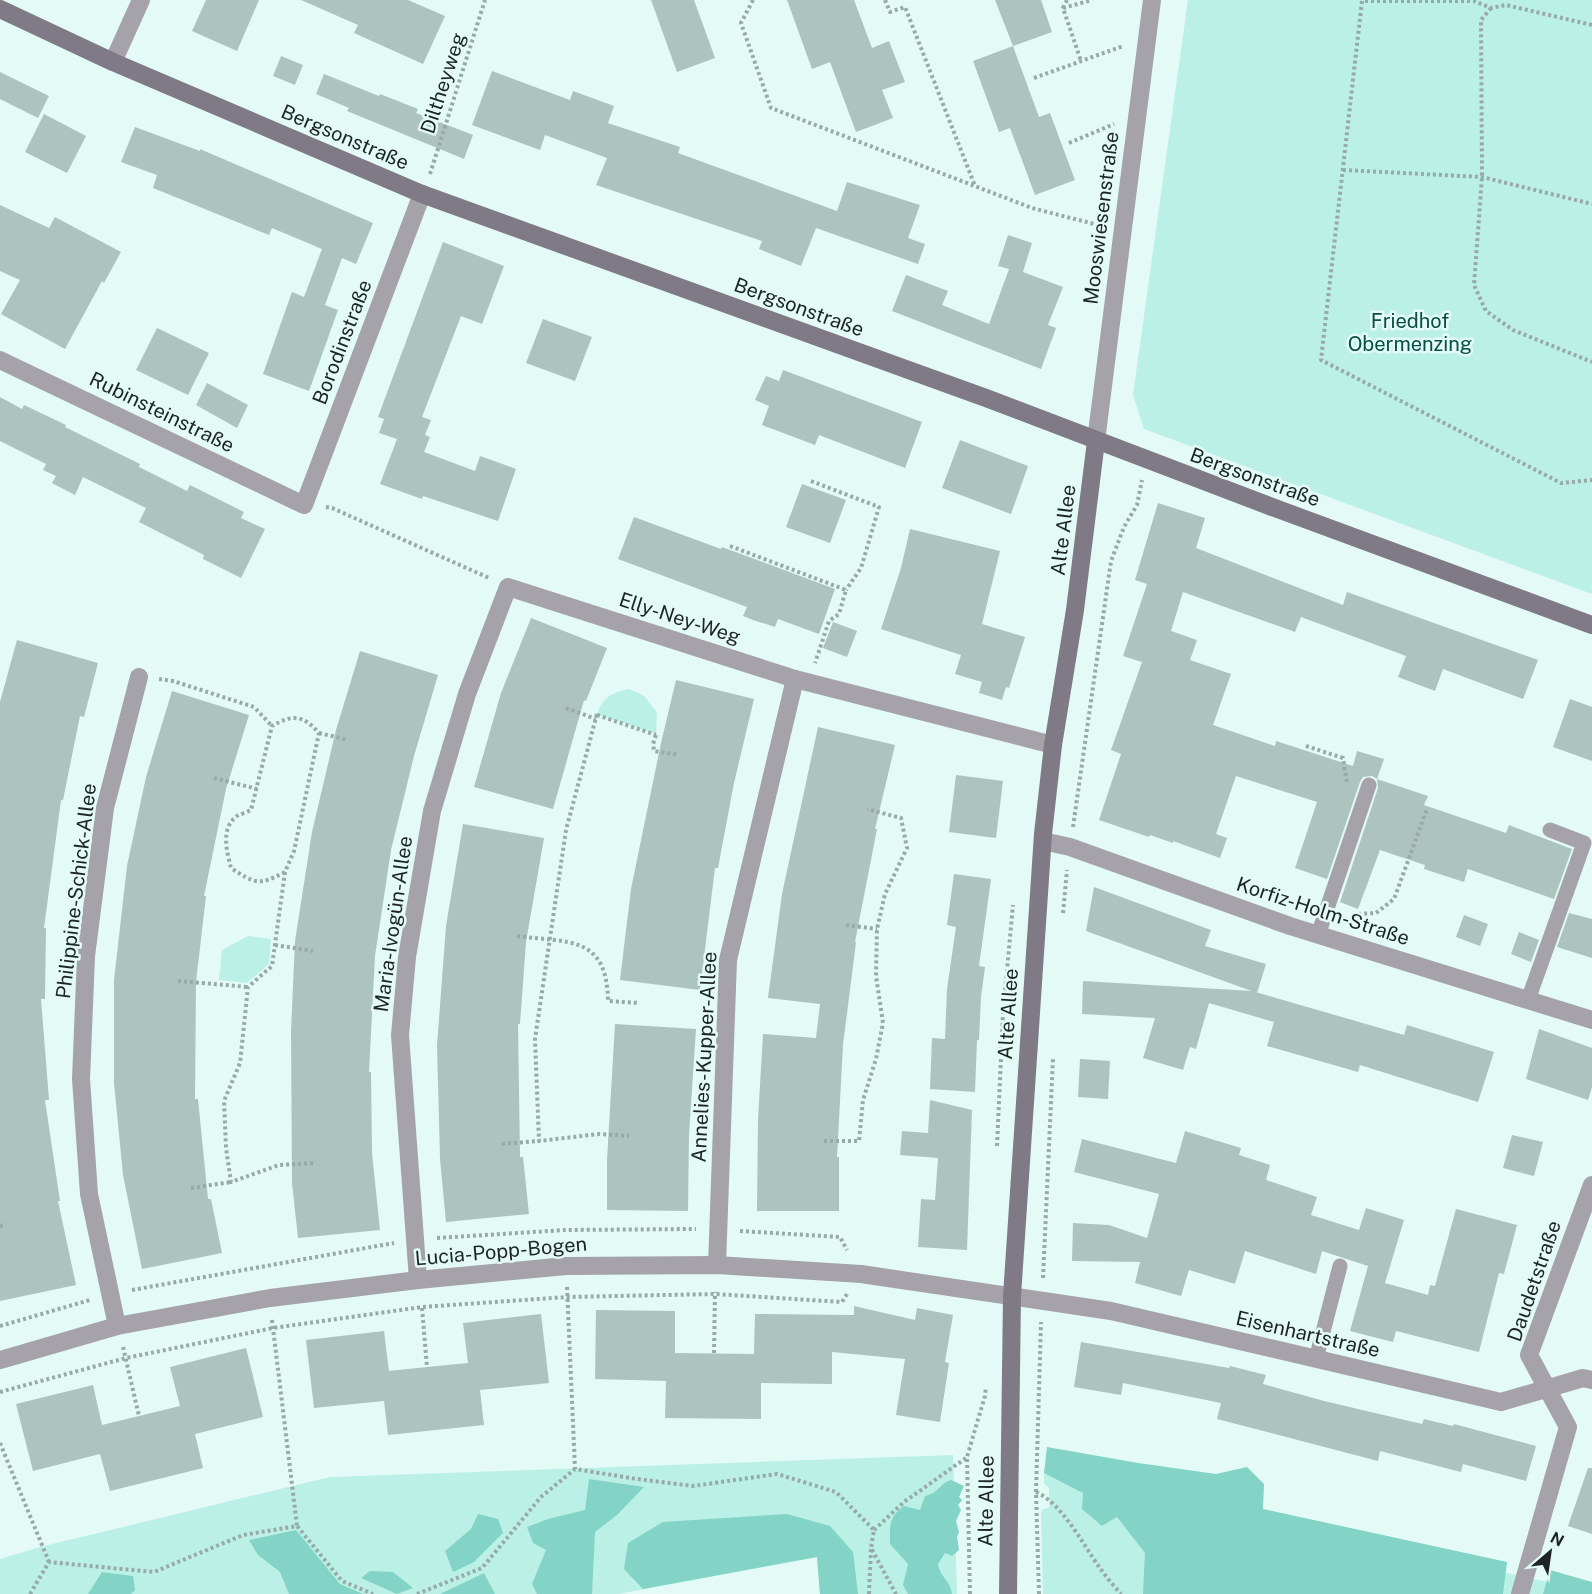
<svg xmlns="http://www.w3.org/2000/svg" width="1592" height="1594" viewBox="0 0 1592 1594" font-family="'Public Sans',sans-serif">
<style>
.green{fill:#bbf0e6}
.forest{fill:#83d3c6}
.building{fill:#adc3be}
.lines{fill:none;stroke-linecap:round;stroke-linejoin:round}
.path{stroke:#98aaa6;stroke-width:4;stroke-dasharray:3 3;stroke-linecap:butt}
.lane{stroke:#a5a2a9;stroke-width:15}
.street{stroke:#a5a2a9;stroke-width:18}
.secondary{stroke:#7f7a85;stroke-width:18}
.labels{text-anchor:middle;stroke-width:5;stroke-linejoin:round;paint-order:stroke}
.street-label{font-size:20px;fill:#1c2523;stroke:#e3faf6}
.park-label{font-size:20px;fill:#064f47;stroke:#e3faf6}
</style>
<rect width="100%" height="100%" fill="#e3faf6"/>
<g class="green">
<path d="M1188,0H1592V594L1144,429L1133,395Z"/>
<path d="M629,689L644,696L657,712L656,734L597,714C603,697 611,693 629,689Z"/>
<path d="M248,936L271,939L269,964L247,983L219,980L222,950Z"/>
<path d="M953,1455L957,1594H820L817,1557L618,1594H0V1559L40,1547L330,1477Z"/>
<path d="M1049,1470L1592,1592V1594H1043L1041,1513L1043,1509L1049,1508V1488L1044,1483V1473L1049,1475Z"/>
</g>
<g class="forest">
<path d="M1047,1447L1138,1463L1216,1474L1247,1467L1264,1484L1263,1509L1507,1562L1503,1594H1143L1145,1553L1117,1517L1102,1526L1082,1509L1083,1493L1044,1473Z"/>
<path d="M589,1479L644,1487L617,1515L595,1532L592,1594H537L532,1584L546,1550L533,1543L527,1527L548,1519L585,1510Z"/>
<path d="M951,1480L964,1486L959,1497L962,1500L958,1505L961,1510L956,1521L959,1532L957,1537L959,1550L952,1556L945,1553L938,1564C939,1576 951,1581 952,1594H908L903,1585L908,1564L890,1544C890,1526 888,1518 904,1506L920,1510L925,1496C941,1492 938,1484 951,1480Z"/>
<path d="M478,1514L498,1519L503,1533L474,1562L453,1572L445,1551L471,1529Z"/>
<path d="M787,1514L830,1526L853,1552L858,1594H820L817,1557L643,1589L624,1569L628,1543L663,1522Z"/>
<path d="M296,1530L340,1584L363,1594H289L280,1572L258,1555L249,1540Z"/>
<path d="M1550,1570L1592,1582V1594H1543Z"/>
<path d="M370,1571L393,1572L413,1588L397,1594L361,1578Z"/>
<path d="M102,1572L133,1576L135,1590L131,1594H88Z"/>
<path d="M484,1573L495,1594H440Z"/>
</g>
<g class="building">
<path d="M206,0H259L237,51L192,31Z"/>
<path d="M301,0H408L445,16L423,64L354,33L358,25Z"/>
<path d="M651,0H694L715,58L677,72Z"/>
<path d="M787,0H854L872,48L889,41L905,82L882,90L893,118L856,132L830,62L812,69Z"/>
<path d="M995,0H1041L1052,32L1013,46Z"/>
<path d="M1013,46L1039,117L1050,113L1075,180L1035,195L1010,128L999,132L973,61Z"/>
<path d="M281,56L303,65L295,85L273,76Z"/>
<path d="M492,71L570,100L573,91L614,106L608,123L680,147L678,153L837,211L847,182L920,205L908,238L925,244L918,264L816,228L801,266L759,249L762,241L596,185L607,158L545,135L540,150L472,125Z"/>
<path d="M0,72L49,96L38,118L0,99Z"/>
<path d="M324,74L379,96L380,94L418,109L416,113L473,135L464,159L347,111L349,108L316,94Z"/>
<path d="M44,114L86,136L67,173L25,152Z"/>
<path d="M135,127L200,151V149L373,223L356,264L342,258L325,305L338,310L309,391L263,374L292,292L304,297L322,249L272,228L269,235L153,188L157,175L121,162Z"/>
<path d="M0,205L49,228L55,217L121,252L104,283L102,281L65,349L1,314L20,280L0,271Z"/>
<path d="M1008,235L1032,243L1023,272L1063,287L1048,325L1056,328L1041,369L892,311L906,275L948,291L942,305L989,324L1009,269L998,266Z"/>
<path d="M443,242L504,266L482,324L461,316L422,417L431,420L425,435L430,437L424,452L475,471L480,456L516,469L498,521L423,496L422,499L380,484L397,439L379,433L384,419L378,417Z"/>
<path d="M543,319L592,337L575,381L526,363Z"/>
<path d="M157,328L209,353L188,395L136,370Z"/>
<path d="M783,370L922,422L905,468L819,435L815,445L762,425L769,406L755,400L766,376L779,381Z"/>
<path d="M207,383L248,405L237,428L196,405Z"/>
<path d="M0,397L22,409L24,405L66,425L65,427L140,464L139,467L187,491L190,485L244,512L241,518L265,529L241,578L203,559L204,555L139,522L146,508L83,477L75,495L52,483L56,476L43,470L46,464L0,441Z"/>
<path d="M960,440L1028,466L1011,514L942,488Z"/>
<path d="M802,484L846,500L830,543L786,527Z"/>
<path d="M1158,503L1205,518L1196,548L1343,605L1347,592L1538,660L1523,699L1443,669L1435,691L1398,677L1406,656L1301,617L1295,632L1183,592L1171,631L1197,640L1190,660L1231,674L1213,725L1275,746L1276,741L1353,766L1357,751L1384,759L1377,779L1428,796L1424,805L1506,833L1509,825L1572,849L1554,899L1468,869L1464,882L1424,869L1425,865L1380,850L1358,909L1340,902L1378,788L1377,779L1372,776L1363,777L1360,782L1327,879L1295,868L1317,802L1236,776L1216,834L1227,838L1220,858L1173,841V843L1150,835L1149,837L1099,820L1121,754L1111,750L1142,662L1123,656L1147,584L1135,580Z"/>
<path d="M634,517L721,549L722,547L835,589L819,634L778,619L775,627L753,620L743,616L747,607L618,559Z"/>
<path d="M910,529L1000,551L982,624L1025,637L1009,688L1006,687L1002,700L979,693L982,682L955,674L961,655L881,629L901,568Z"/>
<path d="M531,618L607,648L586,701L584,700L553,809L474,787L501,693Z"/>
<path d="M833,622L857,631L847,657L823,648Z"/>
<path d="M17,640L98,663L84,717L80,716L63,800H61L44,928H46L45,999H41L49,1100H45L60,1201H58L76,1285L0,1301V702Z"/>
<path d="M360,651L438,675L414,756L391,850L375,956L369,1072H371L372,1153L380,1230L298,1238L292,1183L291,1031L295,941L312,832L336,730Z"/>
<path d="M676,680L754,699L734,783L718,868H715L700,990L620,980L631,889L661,743Z"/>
<path d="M172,691L249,715L226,789L204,896H206L196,982L195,1099H198L208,1199H211L222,1253L142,1269L123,1175L114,1083V980L127,866L146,777Z"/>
<path d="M1570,699L1592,707V761L1553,747Z"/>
<path d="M818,727L895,745L875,829H877L855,942H856L843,1045L837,1157H839V1211H757L758,1119L763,1034L816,1038L820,1004L768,998L782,894Z"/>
<path d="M956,775L1003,781L996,838L949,832Z"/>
<path d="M463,824L544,838L526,942L520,1024H518L520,1157H523L529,1214L446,1222L440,1159L437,1045L446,926Z"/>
<path d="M954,874L991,879L979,966L985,967L981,997L979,1040H977L975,1092L930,1089L932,1038L945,1039L947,989L956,927L947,925Z"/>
<path d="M1094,887L1211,930L1205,946L1266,964L1257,993L1086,931Z"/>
<path d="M1569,913L1592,919V958L1557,947Z"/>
<path d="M1464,915L1488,924L1480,946L1456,937Z"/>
<path d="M1519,932L1539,940L1531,962L1511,954Z"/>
<path d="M1083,981L1252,991L1404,1035L1407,1025L1494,1052L1478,1102L1360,1065L1358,1072L1267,1046L1274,1022L1209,1003L1196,1049L1190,1047L1183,1070L1143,1058L1155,1018L1082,1014Z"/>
<path d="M615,1024L696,1029L689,1135L688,1211L607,1210V1160Z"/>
<path d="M1539,1029L1592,1048V1087L1588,1100L1526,1079Z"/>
<path d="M1080,1059L1110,1061L1108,1099L1078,1097Z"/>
<path d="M930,1100L972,1110L967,1250L918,1247L921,1199L935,1200L938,1158L900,1155L902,1131L928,1133Z"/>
<path d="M1185,1131L1241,1148L1239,1155L1270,1165L1266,1180L1317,1197L1311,1215L1359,1230L1366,1208L1404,1220L1385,1283L1428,1295L1430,1285L1435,1286L1456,1209L1517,1225L1504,1274L1499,1273L1479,1352L1396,1331L1393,1342L1350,1331L1368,1266L1322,1251L1316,1274L1245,1251L1235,1284L1189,1270L1181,1296L1135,1283L1140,1262L1072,1261L1073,1223L1109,1225L1147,1238L1159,1194L1074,1172L1082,1139L1176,1163Z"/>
<path d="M1512,1135L1543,1142L1534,1176L1503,1168Z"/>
<path d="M854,1306L915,1320L917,1308L953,1315L945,1362L949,1363L940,1422L896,1415L905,1359L832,1352V1384L761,1383V1419L665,1418L666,1381L595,1379L596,1310L675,1311V1353L754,1354L755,1314L854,1315Z"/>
<path d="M541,1314L549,1383L480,1390L484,1425L388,1435L384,1401L314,1408L306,1340L384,1331L389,1371L427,1367L468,1363L463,1323Z"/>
<path d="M1081,1342L1229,1368L1230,1366L1266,1375L1263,1384L1324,1401L1422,1424L1424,1419L1453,1426L1454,1424L1536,1446L1526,1481L1463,1464L1461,1472L1380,1451L1378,1461L1217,1419L1221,1403L1123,1383L1121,1395L1074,1387Z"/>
<path d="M246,1348L263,1417L195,1434L203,1468L110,1491L100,1454L33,1471L16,1404L93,1385L102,1425L180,1406L170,1367Z"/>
<path d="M1588,1468H1592V1534L1568,1526Z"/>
</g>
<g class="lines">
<g class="path">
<path d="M753,0L741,23L771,108L1032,208L1102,226"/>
<path d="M885,0L890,12L905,7L975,186"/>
<path d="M1067,0L1063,8L1081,61"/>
<path d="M1063,8L1092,0"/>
<path d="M1491,8L1481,20L1482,177L1474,285L1486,311L1513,330L1592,362"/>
<path d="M1592,25L1506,5L1491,8L1474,1H1362L1321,360L1561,483L1592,480"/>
<path d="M1034,78L1123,46"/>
<path d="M1069,143L1114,124"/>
<path d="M1343,170L1482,177L1592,204"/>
<path d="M430,174L485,0"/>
<path d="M811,481L879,507L861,568L846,590"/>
<path d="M326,507L332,508L489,578"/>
<path d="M730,546L846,590L839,614L829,621L815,663"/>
<path d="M159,679L173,681L254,707L272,726"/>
<path d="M566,708L596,719"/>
<path d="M597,714L566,830L535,1039L539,1141L599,1134L629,1136"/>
<path d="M597,715L656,735"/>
<path d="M319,733L348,740"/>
<path d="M656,735L653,744L654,751L679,755"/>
<path d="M1306,746L1343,758L1347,783"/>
<path d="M214,778L257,789"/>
<path d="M1073,827L1111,561L1124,527L1137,505L1142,480"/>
<path d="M285,872C258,886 256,884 231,868C227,852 220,828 237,816C241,814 247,812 251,810L272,726C293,714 303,715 319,733L294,851L285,872L272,966L248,987L240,1063L224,1101L226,1148L231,1182L279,1165L315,1163"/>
<path d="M1063,913L1067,870"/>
<path d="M1352,923L1356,914L1376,913L1394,899L1427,809"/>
<path d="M846,925L877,929"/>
<path d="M517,936C569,943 607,935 608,1001L639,1003"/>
<path d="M275,945L313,951"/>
<path d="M178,981L248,987"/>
<path d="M824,1141H859L863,1100L876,1059L883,1023L876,976L877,929L885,894L907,848L901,818L867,809"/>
<path d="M502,1144L539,1141"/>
<path d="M997,1146L1003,1014L1013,905"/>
<path d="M191,1188L231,1182"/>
<path d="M0,1226L6,1224"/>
<path d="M740,1231L840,1237L847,1250"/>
<path d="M437,1238L565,1230L696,1229"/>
<path d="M1043,1278L1053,1058"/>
<path d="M567,1287L575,1469"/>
<path d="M132,1290L394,1243"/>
<path d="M422,1308L427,1367"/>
<path d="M272,1320L297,1526"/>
<path d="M0,1326L90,1300"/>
<path d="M123,1347L139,1416"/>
<path d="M714,1353L715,1292"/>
<path d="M0,1392L126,1358L273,1328L422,1307L567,1297L715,1294L842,1302L847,1294"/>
<path d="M0,1443L49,1562"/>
<path d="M1036,1492C1063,1504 1083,1545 1100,1568C1106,1577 1114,1586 1121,1594"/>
<path d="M874,1530L904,1502L966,1458"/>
<path d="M30,1594L49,1562L154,1572L243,1535L297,1526L342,1581L373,1594"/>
<path d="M417,1594L482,1568L541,1497L575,1469L637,1479L693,1486L777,1474L836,1492L874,1530L871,1548L896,1594"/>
<path d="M869,1594L871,1549"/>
<path d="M970,1594L967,1457L985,1396L986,1387"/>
<path d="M1039,1594L1036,1492L1041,1322"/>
</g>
<g class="lane">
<path d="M1318,935L1369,785"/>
<path d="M1528,1000L1584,843L1550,830"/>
<path d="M1316,1359L1340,1266"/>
</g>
<g class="street">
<path d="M113,62L141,0"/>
<path d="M0,360L304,505L422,194"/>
<path d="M1096,441L1152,0"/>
<path d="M1043,841L1070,847L1290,926L1592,1020"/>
<path d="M717,1265L728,960L795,679"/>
<path d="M418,1280L400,1035L407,957L432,811L467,694L508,587L795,679L1053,745"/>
<path d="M117,1326L89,1194L81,1079L86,956L105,808L139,677"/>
<path d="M0,1360L117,1326L270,1298L418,1280L566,1266L717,1265L861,1274L1111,1311L1501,1402L1583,1378L1592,1380"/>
<path d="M1520,1594L1568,1427L1529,1355L1592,1185"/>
</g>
<g class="secondary">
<path d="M0,9L113,62L422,194L986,398L1272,507L1592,625"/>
<path d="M1008,1594L1012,1296L1043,834L1053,745L1075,610L1096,441"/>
</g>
</g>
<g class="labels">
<g class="street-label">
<text transform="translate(443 83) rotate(-72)" y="7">Diltheyweg</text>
<text transform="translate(345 137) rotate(23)" y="7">Bergsonstraße</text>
<text transform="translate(1101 218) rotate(-83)" y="7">Mooswiesenstraße</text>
<text transform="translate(799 307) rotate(20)" y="7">Bergsonstraße</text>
<text transform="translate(342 342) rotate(-69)" y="7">Borodinstraße</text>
<text transform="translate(162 412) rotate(26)" y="7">Rubinsteinstraße</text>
<text transform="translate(1255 477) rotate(20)" y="7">Bergsonstraße</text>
<text transform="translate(1063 530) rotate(-83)" y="7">Alte Allee</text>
<text transform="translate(680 618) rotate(18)" y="7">Elly-Ney-Weg</text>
<text transform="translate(76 891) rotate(-83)" y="7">Philippine-Schick-Allee</text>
<text transform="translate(1323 911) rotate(18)" y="7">Korfiz-Holm-Straße</text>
<text transform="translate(393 924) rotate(-82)" y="7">Maria-Ivogün-Allee</text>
<text transform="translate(1008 1014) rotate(-86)" y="7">Alte Allee</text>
<text transform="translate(704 1057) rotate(-87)" y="7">Annelies-Kupper-Allee</text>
<text transform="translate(501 1251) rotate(-5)" y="7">Lucia-Popp-Bogen</text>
<text transform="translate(1534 1281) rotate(-71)" y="7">Daudetstraße</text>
<text transform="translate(1308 1334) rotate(13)" y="7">Eisenhartstraße</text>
<text transform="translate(986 1501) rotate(-89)" y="7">Alte Allee</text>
</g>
<g class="park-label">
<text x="1410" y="328">Friedhof<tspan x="1410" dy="23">Obermenzing</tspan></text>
</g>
</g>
<g transform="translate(1550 1552) rotate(29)" stroke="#e3faf6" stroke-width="4.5" paint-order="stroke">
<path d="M0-4.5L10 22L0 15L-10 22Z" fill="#1c2523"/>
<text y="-9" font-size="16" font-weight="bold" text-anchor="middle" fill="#1c2523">N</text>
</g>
</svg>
